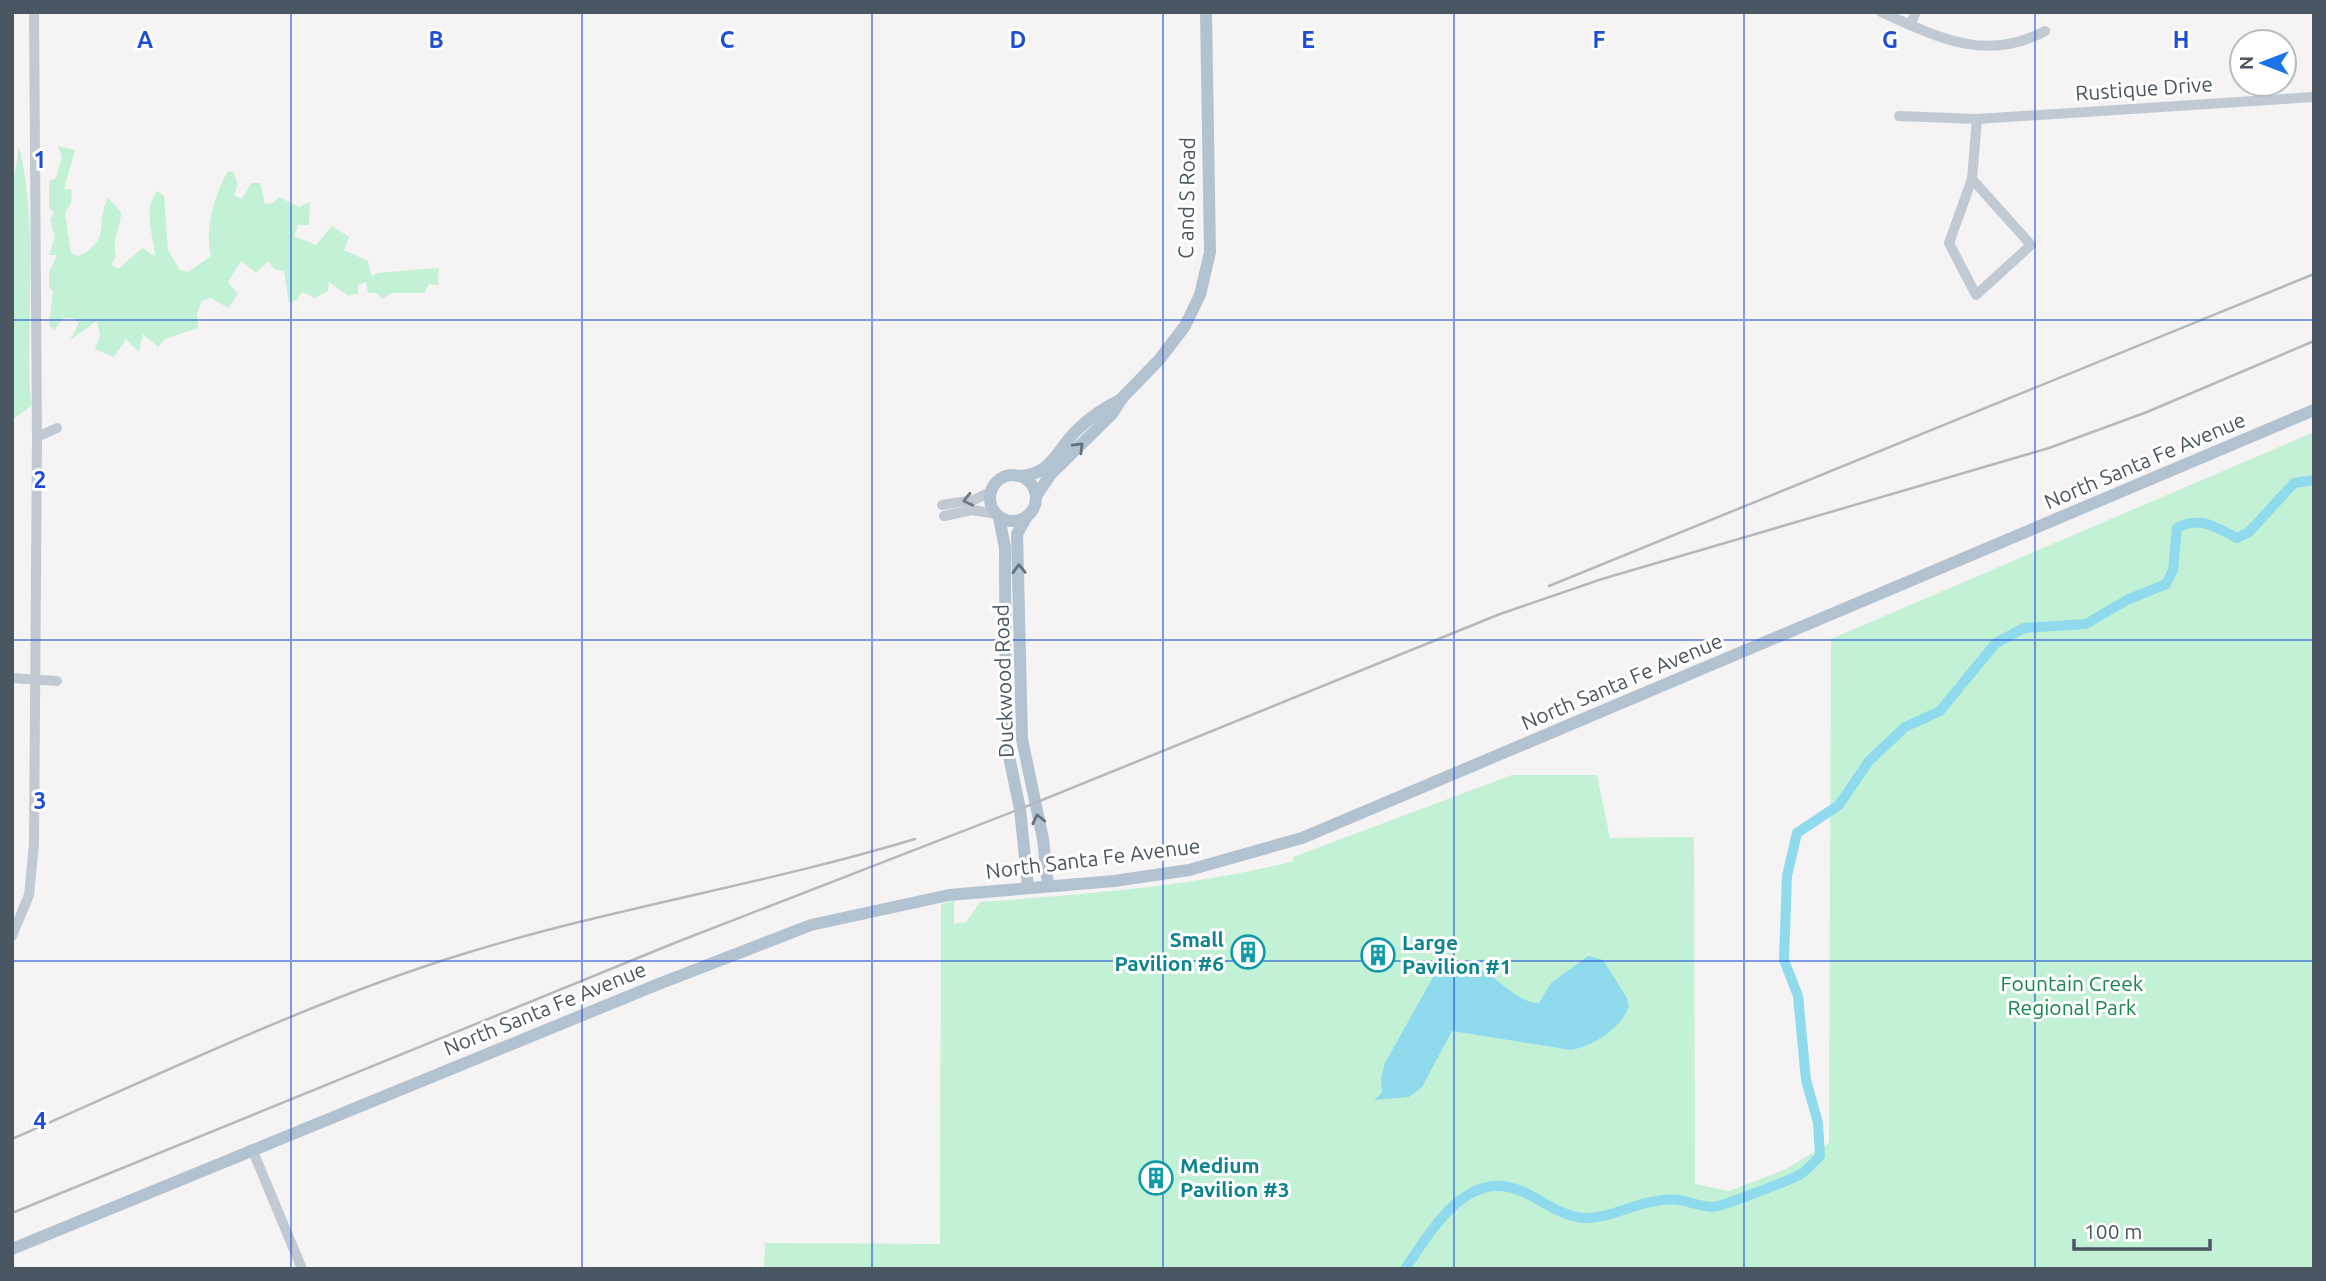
<svg xmlns="http://www.w3.org/2000/svg" width="2326" height="1281" viewBox="0 0 2326 1281" font-family="Ubuntu,sans-serif">
<style>
.green{fill:#c3f1d5}
.water{fill:#90daee}
.lines{fill:none;stroke-linecap:round;stroke-linejoin:round}
.canal{stroke:#90daee;stroke-width:10}
.minor{stroke:#c1cad2;stroke-width:10}
.major{stroke:#b3c2d1;stroke-width:12}
.rail{stroke:#b5b8bd;stroke-width:2.5}
.oneway{stroke:#64717d}
.oneway2{stroke:#6e7983}
.grid{fill:none;stroke:#1d4ed8;stroke-width:2;stroke-opacity:0.55}
.labels{text-anchor:middle;stroke-width:6;stroke-linejoin:round;paint-order:stroke}
.street-label{font-size:21px;fill:#4a5661;stroke:#fff}
.culture-label{font-size:21px;font-weight:bold;fill:#0d838f;stroke:#fff;text-anchor:start}
.park-label{font-size:21px;fill:#17864f;stroke:#fff}
.grid-label{font-size:23px;text-anchor:middle;font-weight:bold;fill:#1d4ed8;stroke:#fff;stroke-width:6;stroke-linejoin:round;paint-order:stroke}
</style>
<rect width="100%" height="100%" fill="#f5f3f3"/>
<g class="green">
<path d="M58,146L75,150L64,189L72,190L71,203L65,213L71,253L78,256C112,241 95,222 108,198L121,212C121,228 111,240 116,256L111,265L118,269L142,248L155,256C153,234 143,210 157,191L164,196L168,250L180,270L188,272L211,256C204,230 215,193 228,171L233,172L238,184L234,195L242,199L251,183H260L265,204L273,203L279,197L299,207L310,202L309,225H298L294,236L316,245L332,226L349,237L344,250L368,261L372,277L377,273L439,268L438,285L429,284L424,293H391L383,299L376,293H368L366,282L358,285V294L347,295L329,282L328,291L315,298L302,292L297,300L289,303L284,271L274,269L268,261L256,273L241,261L228,282L238,294L228,308L211,298L202,301L197,313L198,328L165,339L158,347L143,334L139,352L126,339L114,357L95,349L100,336L97,321L70,340L79,323L73,318H63L54,330L49,325L53,291L49,288V272L57,255H49L55,237L50,220L54,213L49,207V181L56,178L62,157Z"/>
<path d="M19,147C39,226 25,323 31,406L12,420V190Z"/>
<path d="M2314,432V1269H764L765,1243L940,1244L941,904L954,901V924L966,922L980,902C1086,894 1190,887 1294,861L1293,857L1512,775H1597L1610,838L1694,837L1695,1184L1729,1191L1786,1169L1829,1143L1831,639Z"/>
</g>
<path class="water" d="M1588,956L1603,960L1627,998L1629,1006C1621,1029 1593,1046 1571,1050L1452,1031L1422,1087L1409,1097L1374,1100L1382,1093L1381,1078L1385,1063L1437,970C1479,942 1507,1004 1539,1003L1551,983Z"/>
<g class="lines">
<g class="canal">
<path d="M1962,684L1996,643L2024,628L2086,624L2127,600L2166,584L2173,570L2177,528C2200,515 2215,527 2237,538L2249,532L2294,483L2314,480"/>
<path d="M1405,1269C1429,1234 1464,1171 1516,1189C1539,1197 1558,1216 1584,1218C1607,1219 1633,1204 1656,1201C1683,1196 1689,1205 1712,1207C1719,1208 1793,1179 1801,1174C1808,1169 1814,1162 1820,1156L1818,1123L1806,1080L1798,996L1784,960L1787,876L1797,833L1839,805L1869,761L1905,727L1940,711L1958,689"/>
</g>
<g class="minor">
<path d="M1881,12C1937,37 1986,63 2045,31"/>
<path d="M1910,25L1916,12"/>
<path d="M1899,116L1977,119L2314,97"/>
<path d="M1972,179L1949,243L1976,295L2031,245L1972,179L1977,119"/>
<path d="M37,437L57,428"/>
<path d="M942,505L974,500L992,491"/>
<path d="M944,516L972,510L997,514"/>
<path d="M12,678L57,681"/>
<path d="M12,936L29,895L34,844L37,437L34,12"/>
<path d="M252,1149L302,1269"/>
</g>
<g class="major">
<circle cx="1013" cy="498" r="23"/>
<path d="M1017,476C1050,477 1056,451 1076,431C1089,418 1105,407 1122,399"/>
<path d="M1036,496L1051,474L1112,414L1122,398L1159,360L1185,326L1200,295L1210,252L1206,12"/>
<path d="M1027,516L1017,534L1022,739L1043,839L1048,886"/>
<path d="M999,517L1005,548L1006,742L1020,809L1028,887"/>
<path d="M12,1249L656,985L811,925L949,895L1114,881L1189,870L1302,838L2314,410"/>
</g>
<g class="rail">
<path d="M1549,586L2314,274"/>
<path d="M12,1139C161,1074 308,1002 463,954C612,908 766,884 915,839"/>
<path d="M12,1213L677,942L1020,809L1500,614L1602,579L2049,448L2147,412L2314,341"/>
</g>
</g>
<defs><path id="oneway-chevron" d="M-2-3.5L2.5 0L-2 3.5" fill="none" stroke-width="1.6" stroke-linecap="round" stroke-linejoin="round" transform="scale(1.75)"/></defs>
<g class="oneway">
<use href="#oneway-chevron" transform="translate(1079 447) rotate(-45)"/>
<use href="#oneway-chevron" transform="translate(1019 569) rotate(-91)"/>
<use href="#oneway-chevron" transform="translate(1038 819) rotate(-103)"/>
</g>
<use class="oneway2" href="#oneway-chevron" transform="translate(968 500) rotate(167)"/>
<path class="grid" d="M291,12V1269M582,12V1269M872,12V1269M1163,12V1269M1454,12V1269M1744,12V1269M2035,12V1269M12,320H2314M12,640H2314M12,961H2314"/>
<defs>
<symbol id="building-ring" viewBox="-11 -11 22 22"><circle r="9.5" fill="#fff" stroke="#0f9aa8" stroke-width="1.5"/><path d="M-4-6H4V6H1V3H-1V6H-4ZM-2.5-4.3h1.7v1.8h-1.7ZM.8-4.3h1.7v1.8H.8ZM-2.5-1h1.7V.8h-1.7ZM.8-1h1.7V.8H.8Z" fill="#0f9aa8"/></symbol>
</defs>
<g fill-rule="evenodd">
<use href="#building-ring" x="1229" y="933" width="38" height="38"/>
<use href="#building-ring" x="1359" y="936" width="38" height="38"/>
<use href="#building-ring" x="1137" y="1159" width="38" height="38"/>
</g>
<g class="labels">
<g class="street-label">
<text transform="translate(2144 89) rotate(-4)" y="7">Rustique Drive</text>
<text transform="translate(1187 198) rotate(-89)" y="7">C and S Road</text>
<text transform="translate(2145 461) rotate(-23)" y="7">North Santa Fe Avenue</text>
<text transform="translate(1004 681) rotate(-92)" y="7">Duckwood Road</text>
<text transform="translate(1622 682) rotate(-23)" y="7">North Santa Fe Avenue</text>
<text transform="translate(1093 859) rotate(-7)" y="7">North Santa Fe Avenue</text>
<text transform="translate(545 1009) rotate(-22)" y="7">North Santa Fe Avenue</text>
</g>
<g class="culture-label">
<text x="1224" y="947" text-anchor="end">Small<tspan x="1224" dy="24">Pavilion #6</tspan></text>
<text x="1402" y="950">Large<tspan x="1402" dy="24">Pavilion #1</tspan></text>
<text x="1180" y="1173">Medium<tspan x="1180" dy="24">Pavilion #3</tspan></text>
</g>
<g class="park-label">
<text x="2072" y="991">Fountain Creek<tspan x="2072" dy="24">Regional Park</tspan></text>
</g>
</g>
<g class="grid-label">
<text x="145" y="48">A</text>
<text x="436" y="48">B</text>
<text x="727" y="48">C</text>
<text x="1018" y="48">D</text>
<text x="1308" y="48">E</text>
<text x="1599" y="48">F</text>
<text x="1890" y="48">G</text>
<text x="2181" y="48">H</text>
<text x="40" y="168">1</text>
<text x="40" y="488">2</text>
<text x="40" y="809">3</text>
<text x="40" y="1129">4</text>
</g>
<rect width="2326" height="1281" fill="none" stroke="#4a5661" stroke-width="28"/>
<g transform="translate(2263 63) rotate(270)"><circle r="33" fill="#ffffff" stroke="#b7bbc0" stroke-width="2"/>
<path d="M0-5L12 26L0 18L-12 26Z" fill="#1a73e8"/>
<text y="-10" font-size="19" font-weight="bold" text-anchor="middle" fill="#4a5661">N</text>
</g>
<path d="M2074 1239v10h136v-10" fill="none" stroke="#4a5661" stroke-width="3.5"/>
<text x="2084" y="1239" font-size="21" fill="#4a5661" stroke="#ffffff" stroke-width="5" paint-order="stroke">100 m</text>
</svg>
